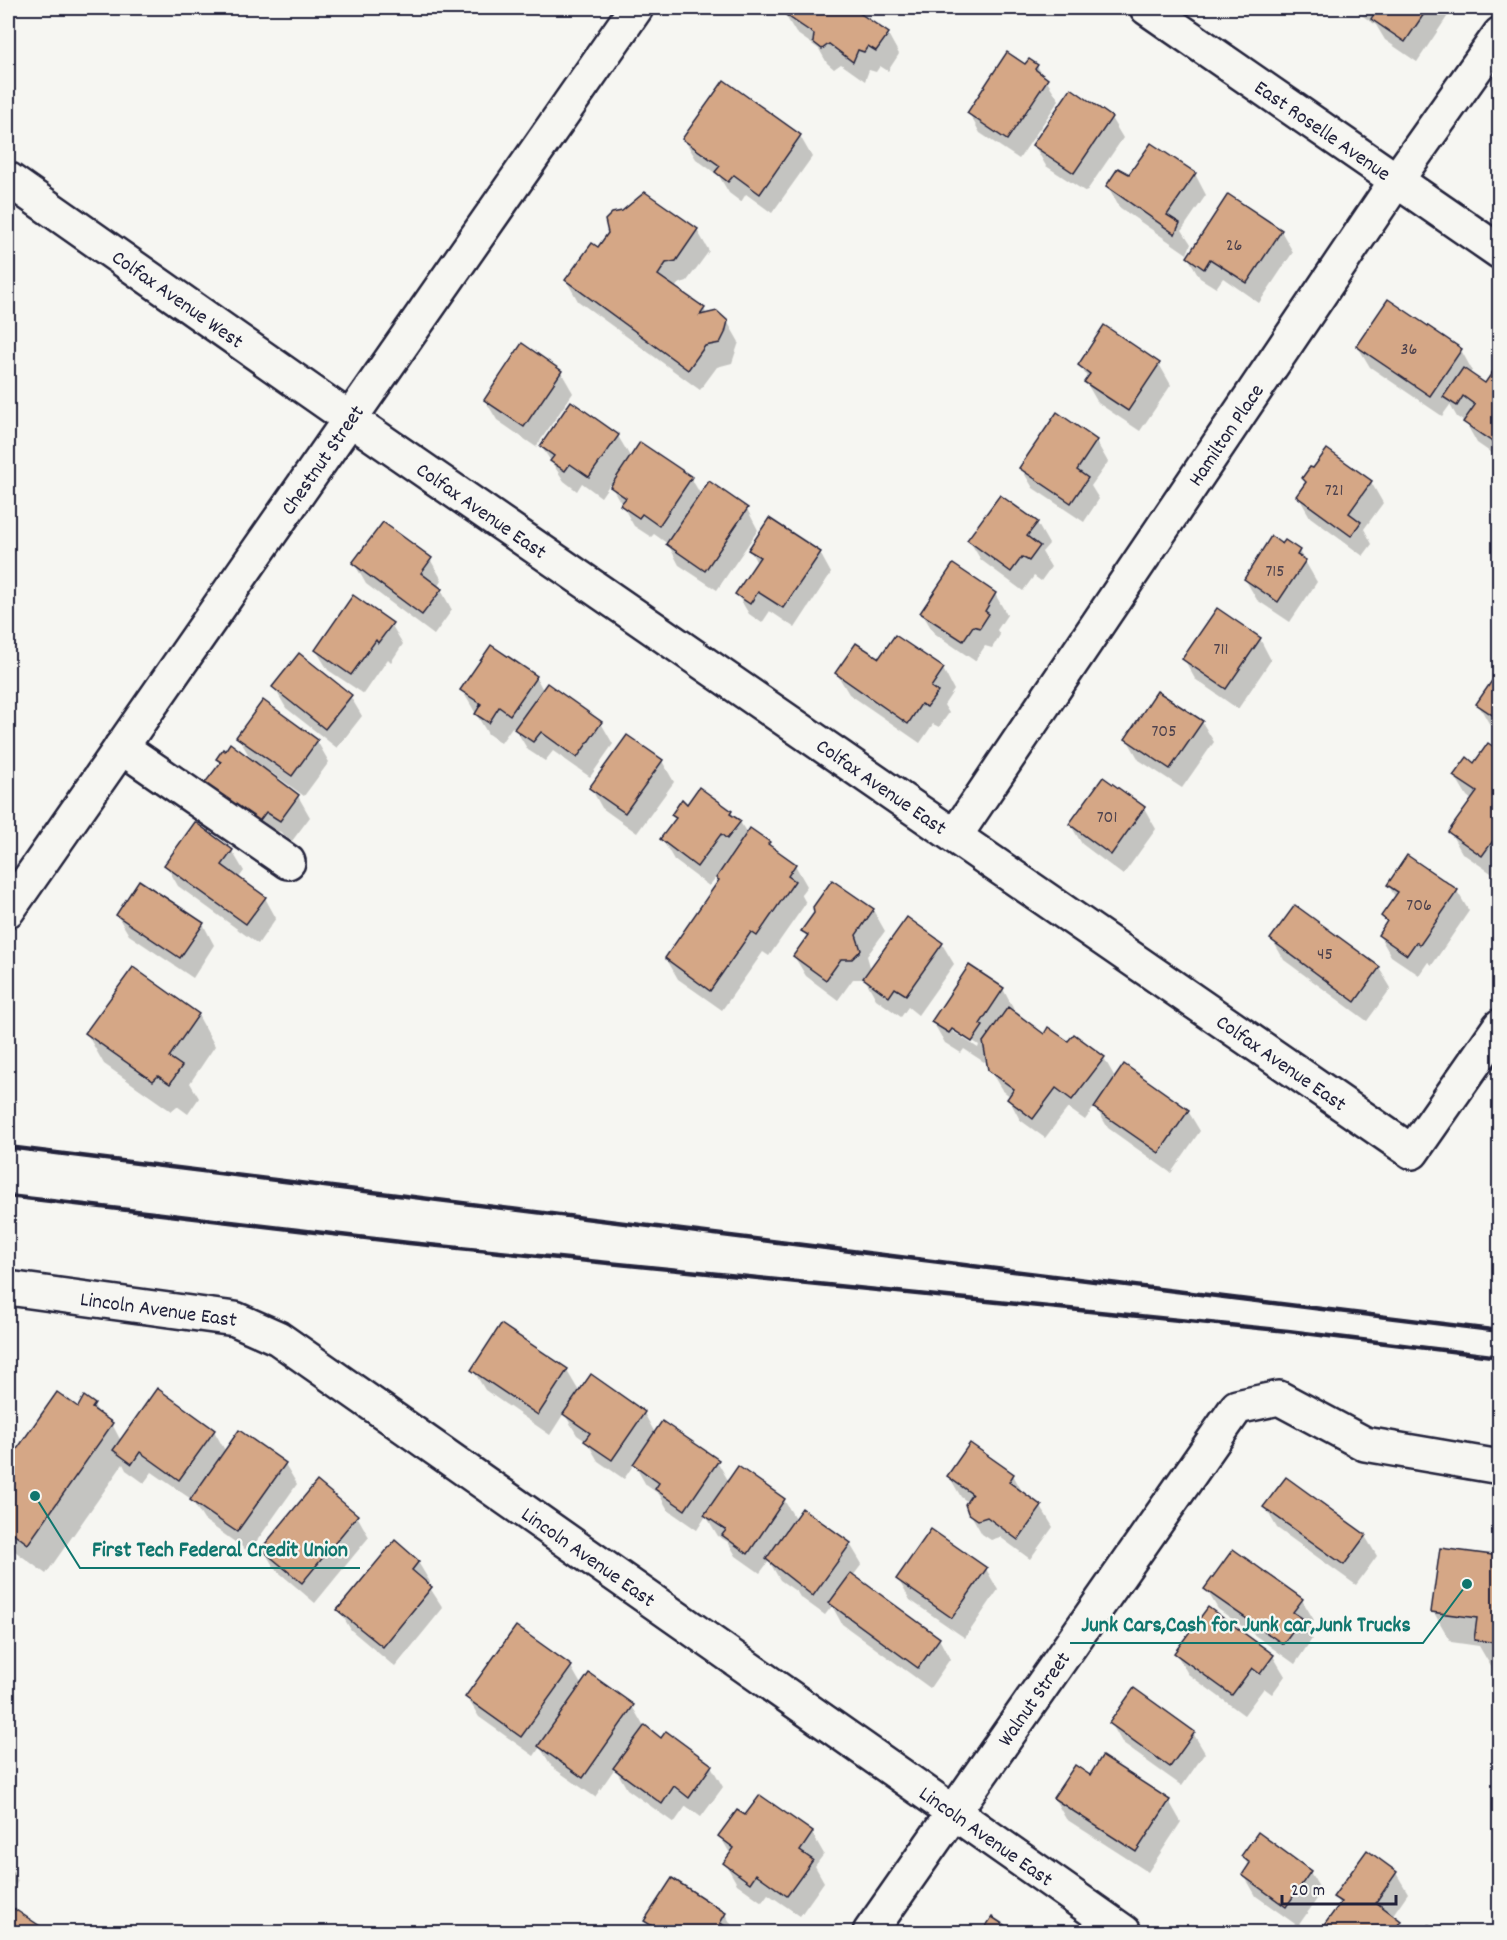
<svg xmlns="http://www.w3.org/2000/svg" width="1507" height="1940" viewBox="0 0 1507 1940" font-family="Dekko,sans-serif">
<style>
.shadow{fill:#0003;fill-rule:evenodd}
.building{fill:#d5a786;stroke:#22223b;stroke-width:1.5}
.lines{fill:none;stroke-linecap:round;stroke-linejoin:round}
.minor-casing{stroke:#22223b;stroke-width:38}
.minor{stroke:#f6f6f2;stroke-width:33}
.rail{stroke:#22223b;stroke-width:4.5}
.labels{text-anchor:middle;stroke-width:4.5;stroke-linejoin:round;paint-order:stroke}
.number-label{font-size:18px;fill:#4f434e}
.street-label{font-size:21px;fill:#22223b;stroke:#f6f6f2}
.leader{fill:none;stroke:#0f766e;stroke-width:2}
.callout-dot{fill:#0f766e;stroke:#f6f6f2;stroke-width:2}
.callout-label{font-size:22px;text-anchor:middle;font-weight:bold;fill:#0f766e;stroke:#f6f6f2;stroke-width:4.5;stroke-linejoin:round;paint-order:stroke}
</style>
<rect width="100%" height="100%" fill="#f6f6f2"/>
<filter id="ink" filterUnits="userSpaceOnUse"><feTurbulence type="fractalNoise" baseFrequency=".0167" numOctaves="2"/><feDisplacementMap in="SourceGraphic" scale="12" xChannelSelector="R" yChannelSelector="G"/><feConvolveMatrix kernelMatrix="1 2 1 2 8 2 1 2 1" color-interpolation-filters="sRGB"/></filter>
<g filter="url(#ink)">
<g class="shadow">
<path d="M788,8H862L858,13L888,34L899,54L888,71L880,66L876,72L869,70L865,81L841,64L834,69L827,63L819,49L796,33L784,13Z"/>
<path d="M1351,8H1453L1417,62L1385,40L1376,25Z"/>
<path d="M1037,66L1059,100L1019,159L980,133L969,113Z"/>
<path d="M1111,118L1123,138L1086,192L1046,166L1034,145Z"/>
<path d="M800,136L812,157L772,213L746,194L741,202L729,193L719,176L696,159L684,139Z"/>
<path d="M1195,174L1206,195L1182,230L1191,244L1187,254L1119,207L1108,186L1129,176Z"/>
<path d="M1228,197L1281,231L1293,252L1259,303L1223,278L1216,288L1200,278L1188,257Z"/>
<path d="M697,230L709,251L687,281L678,284L675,288L704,309L707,315L727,321L739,342L732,363L717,367L700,390L578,301L566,280L598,249Z"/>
<path d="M1105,327L1159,364L1171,385L1140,431L1098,403L1086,382L1088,379L1080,365Z"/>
<path d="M522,345L561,372L573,393L536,447L497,420L485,400Z"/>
<path d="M1358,347L1461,350L1472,370L1470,374L1485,385L1500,375V459L1477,443L1466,423L1457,417L1450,405L1442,416L1370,367Z"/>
<path d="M618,436L631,458L691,478L701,495L747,509L758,530L717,590L679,565L668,544L654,534L651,537L634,526L610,484L601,497L582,483L577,491L564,481L541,446Z"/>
<path d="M1096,441L1108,462L1091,486L1099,499L1084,522L1033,488L1021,468Z"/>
<path d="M1304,478L1371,482L1383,503L1364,529L1372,544L1363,556L1310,517L1298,496L1307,483Z"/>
<path d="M1000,497L1037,523L1049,544L1042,552L1051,567L1041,581L1034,576L1023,591L981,560L969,540Z"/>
<path d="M1283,546L1299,551L1317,582L1290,622L1257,600L1245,579Z"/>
<path d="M750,550L820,553L831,573L795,628L770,611L762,623L749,614L737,594L757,563Z"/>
<path d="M430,559L442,580L437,587L441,590L452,610L434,635L366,584L354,563Z"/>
<path d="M954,566L995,594L1007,615L997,630L1000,635L992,648L985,646L975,661L934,633L922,613Z"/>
<path d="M391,624L403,644L391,662L388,659L364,694L328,670L316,650Z"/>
<path d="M1260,639L1271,660L1238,709L1195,679L1184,659Z"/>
<path d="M943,669L954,690L944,705L949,713L939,727L933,724L920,743L849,694L837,674Z"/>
<path d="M1500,672V731L1490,725L1478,704Z"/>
<path d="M536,677L543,690L601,723L613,744L590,777L553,751L545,761L528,750L516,730L512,727L501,743L488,734L462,690Z"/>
<path d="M274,687L350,696L362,716L337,748L286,708Z"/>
<path d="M1202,722L1214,742L1182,788L1139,760L1127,739Z"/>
<path d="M238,737L317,741L329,762L304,796L272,773L270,775L298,796L310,817L292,841L279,831L269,843L218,759L253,762Z"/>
<path d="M627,737L662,761L674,782L637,833L602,808L591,788Z"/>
<path d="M1500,753V868L1494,875L1462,853L1450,832L1473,801L1467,796L1455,776Z"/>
<path d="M1103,779L1144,808L1156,829L1123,875L1082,844L1070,824Z"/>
<path d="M687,806L731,812L735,818L740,822L748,835L769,843L773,849L795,865L807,886L801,894L806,903L769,956L763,952L722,1010L678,979L666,958L720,882L717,876L709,886L674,860L662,839L676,820L673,815Z"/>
<path d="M232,851L244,871L238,879L265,898L276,918L258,944L178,886L166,865Z"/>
<path d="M1388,885L1457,891L1469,911L1432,965L1428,962L1419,975L1391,956L1379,935L1387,923L1383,916L1396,898Z"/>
<path d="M873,910L885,931L867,956L871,970L942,944L954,964L918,1015L908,1007L901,1017L876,999L865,979H853L838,1000L806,976L794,956L808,938L803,931L815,914Z"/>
<path d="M117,915L203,924L214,945L193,978L129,935Z"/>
<path d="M1272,939L1379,968L1391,988L1367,1021L1284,960Z"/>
<path d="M1003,989L1014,1010L1013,1013L1044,1036L1104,1058L1116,1079L1188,1111L1200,1131L1171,1173L1108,1128L1095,1106L1085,1120L1068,1108L1045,1138L1020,1120L1009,1099L1011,1097L1002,1090L989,1069L987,1058L984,1062L964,1049L961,1053L945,1043L933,1022ZM952,1027L979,1045L978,1048L952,1031Z"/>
<path d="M198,1015L215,1046L190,1083L199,1098L188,1114L177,1106L171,1111L104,1064L87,1034Z"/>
<path d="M502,1326L567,1371L580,1393L644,1413L655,1433L717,1461L729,1482L784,1500L796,1520L850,1544L862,1564L853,1576L939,1639L950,1659L930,1688L842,1624L832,1606L825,1615L800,1597L797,1592L780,1580L769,1561L760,1573L736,1556L728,1542L718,1536L706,1516L697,1530L668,1510L659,1494L646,1485L634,1464L624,1479L598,1461L587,1442L577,1435L564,1413L550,1435L485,1390L473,1370Z"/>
<path d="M57,1394L78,1409L94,1405L101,1417L112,1424L121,1441L214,1431L226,1452L285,1464L297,1484L249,1552L204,1520L191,1499L152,1472L144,1483L126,1470L123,1464L46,1574L8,1546V1465Z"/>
<path d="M1013,1475L1024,1495L1041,1507L1053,1527L1030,1559L1000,1537L991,1540L982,1534L970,1513L968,1502L961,1497L949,1476Z"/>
<path d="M1265,1507L1365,1536L1377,1556L1356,1585L1277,1528Z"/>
<path d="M357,1516L369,1537L315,1603L275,1569L263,1549Z"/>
<path d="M932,1531L986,1569L998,1590L965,1638L910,1600L898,1579Z"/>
<path d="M1500,1558V1671L1493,1670L1479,1646L1451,1642L1433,1611Z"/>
<path d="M418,1562L430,1582L428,1585L443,1608L395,1667L351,1630L339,1610Z"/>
<path d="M1206,1589L1302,1600L1314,1620L1307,1630L1312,1639L1295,1664L1218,1609Z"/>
<path d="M1176,1653L1273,1656L1285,1676L1272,1694L1264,1688L1244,1715L1188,1674Z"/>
<path d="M571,1667L582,1686L632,1706L644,1727L662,1740L667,1733L711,1766L723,1787L701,1817L686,1806L674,1823L627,1789L615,1768L595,1797L552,1767L540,1747L534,1756L479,1717L467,1697Z"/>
<path d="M1111,1723L1193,1733L1205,1753L1182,1786L1123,1744Z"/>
<path d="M1090,1777L1169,1801L1181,1822L1148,1872L1066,1819L1054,1798Z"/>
<path d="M745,1818L812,1833L824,1854L815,1866L824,1882L800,1916L768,1894L762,1902L737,1884L725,1863L731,1855L720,1836Z"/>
<path d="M1243,1856L1310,1872L1322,1892L1298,1926L1256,1896L1244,1875L1249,1867Z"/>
<path d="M8,1862L18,1881L8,1897Z"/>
<path d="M1396,1873L1408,1893L1392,1916L1400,1922L1407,1932H1321L1340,1906L1335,1897Z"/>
<path d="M673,1880L725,1914L736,1932H652L646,1921Z"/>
<path d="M13,1910L46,1932H8V1918Z"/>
</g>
<g class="building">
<path d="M786,8H839L844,11L847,8H852L889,33L876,51L868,46L864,52L858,50L853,62L829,44L822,49L813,42L814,34L783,13Z"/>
<path d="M1367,8H1428L1405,42L1371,19L1375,12Z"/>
<path d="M1007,52L1025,64L1029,59L1038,65L1035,69L1048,79L1007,140L967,113Z"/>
<path d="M724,80L801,135L760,194L734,175L728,182L715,172L720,166L682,139Z"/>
<path d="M1071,88L1112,117L1074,173L1032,145Z"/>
<path d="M1151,143L1196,173L1167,215L1180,223L1175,234L1106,186L1118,168L1129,174Z"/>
<path d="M645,192L698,229L676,261L666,263L658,275L705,308L700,315L717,311L728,321L725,333L720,343L705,346L688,370L565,280L592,243L598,247L608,233L605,220L612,213L622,211Z"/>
<path d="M1228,194L1282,230L1247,283L1210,259L1204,269L1187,257Z"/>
<path d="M1388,299L1462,349L1430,396L1356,346Z"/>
<path d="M1104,325L1160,363L1128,411L1084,382L1090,374L1078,365Z"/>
<path d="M522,343L562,371L524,427L484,400Z"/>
<path d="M1463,368L1485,383L1494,370L1500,373V447L1463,422L1475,405L1463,396L1457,406L1443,397Z"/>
<path d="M571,401L619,435L589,477L570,464L565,471L550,461L554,456L540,446Z"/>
<path d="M1057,412L1097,440L1077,470L1088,478L1071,503L1019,468Z"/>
<path d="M640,442L692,477L659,526L642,514L639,518L620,505L626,498L610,487Z"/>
<path d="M1327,449L1372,481L1349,513L1361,522L1351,536L1296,496L1306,482L1302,478L1310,467L1313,468Z"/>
<path d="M709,481L748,508L705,571L666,544Z"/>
<path d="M1000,495L1038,522L1027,536L1040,546L1029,561L1022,557L1011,572L967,540Z"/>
<path d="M769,518L821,552L783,608L758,592L750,604L735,594L760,557L748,550Z"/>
<path d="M383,522L432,558L421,573L442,589L422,615L352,563Z"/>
<path d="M1271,536L1282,544L1285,540L1300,550L1297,555L1306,560L1278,602L1244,579Z"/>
<path d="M953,564L996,593L985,611L989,614L980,628L973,626L963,641L920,613Z"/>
<path d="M353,595L393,623L378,643L376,640L351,675L315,650Z"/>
<path d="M1217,608L1261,638L1226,689L1182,659Z"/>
<path d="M895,635L944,668L931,687L938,692L927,707L921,704L908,724L835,673L856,643L879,658Z"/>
<path d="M491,645L537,676L510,715L499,707L489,723L475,714L481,704L460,690Z"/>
<path d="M299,653L352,695L325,729L272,687Z"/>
<path d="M1500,669V720L1476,704Z"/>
<path d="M547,683L602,722L577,758L541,732L533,742L514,729Z"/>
<path d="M1157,691L1203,721L1170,769L1125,739Z"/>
<path d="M263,700L318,740L292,776L236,737Z"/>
<path d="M627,735L663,760L625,813L589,788Z"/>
<path d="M230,743L299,795L280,821L266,812L257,824L204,784L221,762L216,759L223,749L225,751Z"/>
<path d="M1488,743L1500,751V831L1482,856L1448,832L1477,792L1453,776L1467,757L1474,763Z"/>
<path d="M1103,777L1145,807L1111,855L1069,824Z"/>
<path d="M699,787L732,811L730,814L741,821L727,839L721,834L697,867L660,839L676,818L671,815L682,799L687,804Z"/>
<path d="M195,822L233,850L222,865L266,897L246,924L164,865Z"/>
<path d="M750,828L770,842L768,844L796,864L788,876L795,881L757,936L751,932L710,991L665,958L719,880L716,878Z"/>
<path d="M1407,855L1458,890L1420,945L1416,942L1407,955L1378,935L1387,921L1381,916L1398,892L1387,885Z"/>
<path d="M139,880L204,923L180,958L116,915Z"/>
<path d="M832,880L874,909L856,935L861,950L852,959H841L826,980L793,956L808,935L801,931L814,913L813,907Z"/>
<path d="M1295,905L1380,967L1355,1002L1270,939Z"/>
<path d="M907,917L943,943L906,995L895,988L889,997L863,978Z"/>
<path d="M969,965L1004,988L980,1024L983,1026L972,1042L952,1029L949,1033L931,1022Z"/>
<path d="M133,967L199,1014L169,1057L182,1066L170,1084L158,1076L153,1081L85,1033Z"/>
<path d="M1008,1007L1044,1034L1048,1027L1068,1041L1074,1034L1105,1057L1072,1100L1056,1088L1033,1119L1007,1099L1014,1089L988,1070L983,1042Z"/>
<path d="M1124,1064L1189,1110L1159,1153L1094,1108Z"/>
<path d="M501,1324L568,1369L538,1415L471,1370Z"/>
<path d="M591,1374L645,1412L612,1460L584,1441L590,1433L563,1414Z"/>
<path d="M157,1388L215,1430L179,1480L140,1452L132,1464L113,1450Z"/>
<path d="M57,1392L78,1407L84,1396L95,1404L92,1408L113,1423L28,1544L8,1529V1462Z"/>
<path d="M662,1421L719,1460L685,1510L655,1489L659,1483L633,1464Z"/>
<path d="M239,1430L286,1463L237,1532L190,1500Z"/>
<path d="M970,1443L1014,1474L1009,1482L1042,1506L1018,1540L987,1517L978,1520L968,1513L965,1504L972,1494L947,1476Z"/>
<path d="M738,1466L785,1499L748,1554L722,1535L726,1530L704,1515Z"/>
<path d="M1286,1477L1366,1535L1344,1565L1263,1507Z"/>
<path d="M317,1481L358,1515L302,1583L261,1549Z"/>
<path d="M802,1508L851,1543L813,1596L766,1559Z"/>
<path d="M931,1529L987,1568L952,1618L896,1579Z"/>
<path d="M395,1540L419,1561L412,1570L432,1587L383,1647L337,1610Z"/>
<path d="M1440,1548L1500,1556V1643L1474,1640L1477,1618L1431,1612Z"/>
<path d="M1233,1549L1303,1599L1293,1612L1302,1618L1283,1644L1204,1589Z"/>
<path d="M851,1573L940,1638L918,1668L829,1603Z"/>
<path d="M1208,1607L1274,1655L1260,1674L1252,1668L1232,1695L1174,1653Z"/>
<path d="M516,1626L572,1666L521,1737L465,1697Z"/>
<path d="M589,1673L634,1705L583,1778L538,1746Z"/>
<path d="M1134,1688L1195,1732L1170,1767L1109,1723Z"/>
<path d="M645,1725L661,1738L666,1731L712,1765L689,1798L674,1786L662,1804L613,1768Z"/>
<path d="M1102,1756L1170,1800L1136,1852L1053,1798L1075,1765L1090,1775Z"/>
<path d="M760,1795L813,1832L800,1851L813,1860L787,1896L756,1874L750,1883L723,1863L734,1848L718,1836L737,1810L745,1815Z"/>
<path d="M1258,1832L1311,1871L1286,1907L1242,1875L1250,1863L1241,1856Z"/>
<path d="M1367,1850L1397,1872L1376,1902L1401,1921L1393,1932H1319L1341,1902L1333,1897Z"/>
<path d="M672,1878L726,1913L720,1923L735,1932H662L644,1921Z"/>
<path d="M13,1908L49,1932H8V1916Z"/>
<path d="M992,1917L1015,1932H982Z"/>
<path d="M1429,1925L1440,1932H1425Z"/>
</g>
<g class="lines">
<defs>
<g id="minor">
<path id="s1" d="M1147,8L1500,252"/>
<path id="s2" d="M8,179L350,419L1412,1152L1500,1026"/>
<path d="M121,747L288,862"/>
<path id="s3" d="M955,836L1396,181L1500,34"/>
<path id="s4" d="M8,910L636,8"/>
<path id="s5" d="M8,1288L235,1319L278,1338L1124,1932"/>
<path id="s6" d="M870,1932L1237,1407L1279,1398L1365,1444L1500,1467"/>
</g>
</defs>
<use href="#minor" class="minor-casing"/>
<use href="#minor" class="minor"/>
<g class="rail">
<path d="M8,1147L1500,1331"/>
<path d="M8,1196L409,1243L1288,1331L1500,1357"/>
</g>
</g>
</g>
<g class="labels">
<g class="number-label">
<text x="1234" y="250">26</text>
<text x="1409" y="354">36</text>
<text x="1334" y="495">721</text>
<text x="1275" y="576">715</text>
<text x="1221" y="654">711</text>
<text x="1164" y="736">705</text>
<text x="1107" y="822">701</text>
<text x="1419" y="910">706</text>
<text x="1325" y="959">45</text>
</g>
<g class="street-label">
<text dy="7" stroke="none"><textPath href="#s1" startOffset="214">East Roselle Avenue</textPath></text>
<text dy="7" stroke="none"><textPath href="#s2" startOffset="208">Colfax Avenue West</textPath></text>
<text dy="7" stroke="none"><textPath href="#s3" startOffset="484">Hamilton Place</textPath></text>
<text dy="7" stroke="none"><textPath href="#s4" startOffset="549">Chestnut Street</textPath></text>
<text dy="7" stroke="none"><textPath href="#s2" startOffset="578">Colfax Avenue East</textPath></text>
<text dy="7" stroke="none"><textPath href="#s2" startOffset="1064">Colfax Avenue East</textPath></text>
<text dy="7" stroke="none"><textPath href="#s2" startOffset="1550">Colfax Avenue East</textPath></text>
<text dy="7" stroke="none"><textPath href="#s5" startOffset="152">Lincoln Avenue East</textPath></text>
<text dy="7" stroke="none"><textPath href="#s5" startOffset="656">Lincoln Avenue East</textPath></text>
<text dy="7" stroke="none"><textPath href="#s6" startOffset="285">Walnut Street</textPath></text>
<text dy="7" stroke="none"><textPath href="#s5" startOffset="1142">Lincoln Avenue East</textPath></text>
</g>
</g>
<path class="leader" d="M35 1496L80 1568H360M1467 1584L1423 1643H1070"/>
<g class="callout-dot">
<circle cx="35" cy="1496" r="6"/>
<circle cx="1467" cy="1584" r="6"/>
</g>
<g class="callout-label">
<text x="220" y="1556">First Tech Federal Credit Union</text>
<text x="1246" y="1631">Junk Cars,Cash for Junk car,Junk Trucks</text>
</g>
<rect width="1507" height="1940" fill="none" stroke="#f6f6f2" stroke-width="30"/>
<rect x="15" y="15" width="1477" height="1910" fill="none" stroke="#22223b" stroke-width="2" filter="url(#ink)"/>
<path d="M1282 1895v9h114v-9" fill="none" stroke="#22223b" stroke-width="3"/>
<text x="1291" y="1895" font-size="18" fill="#22223b" stroke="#f6f6f2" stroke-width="4.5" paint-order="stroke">20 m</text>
</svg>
